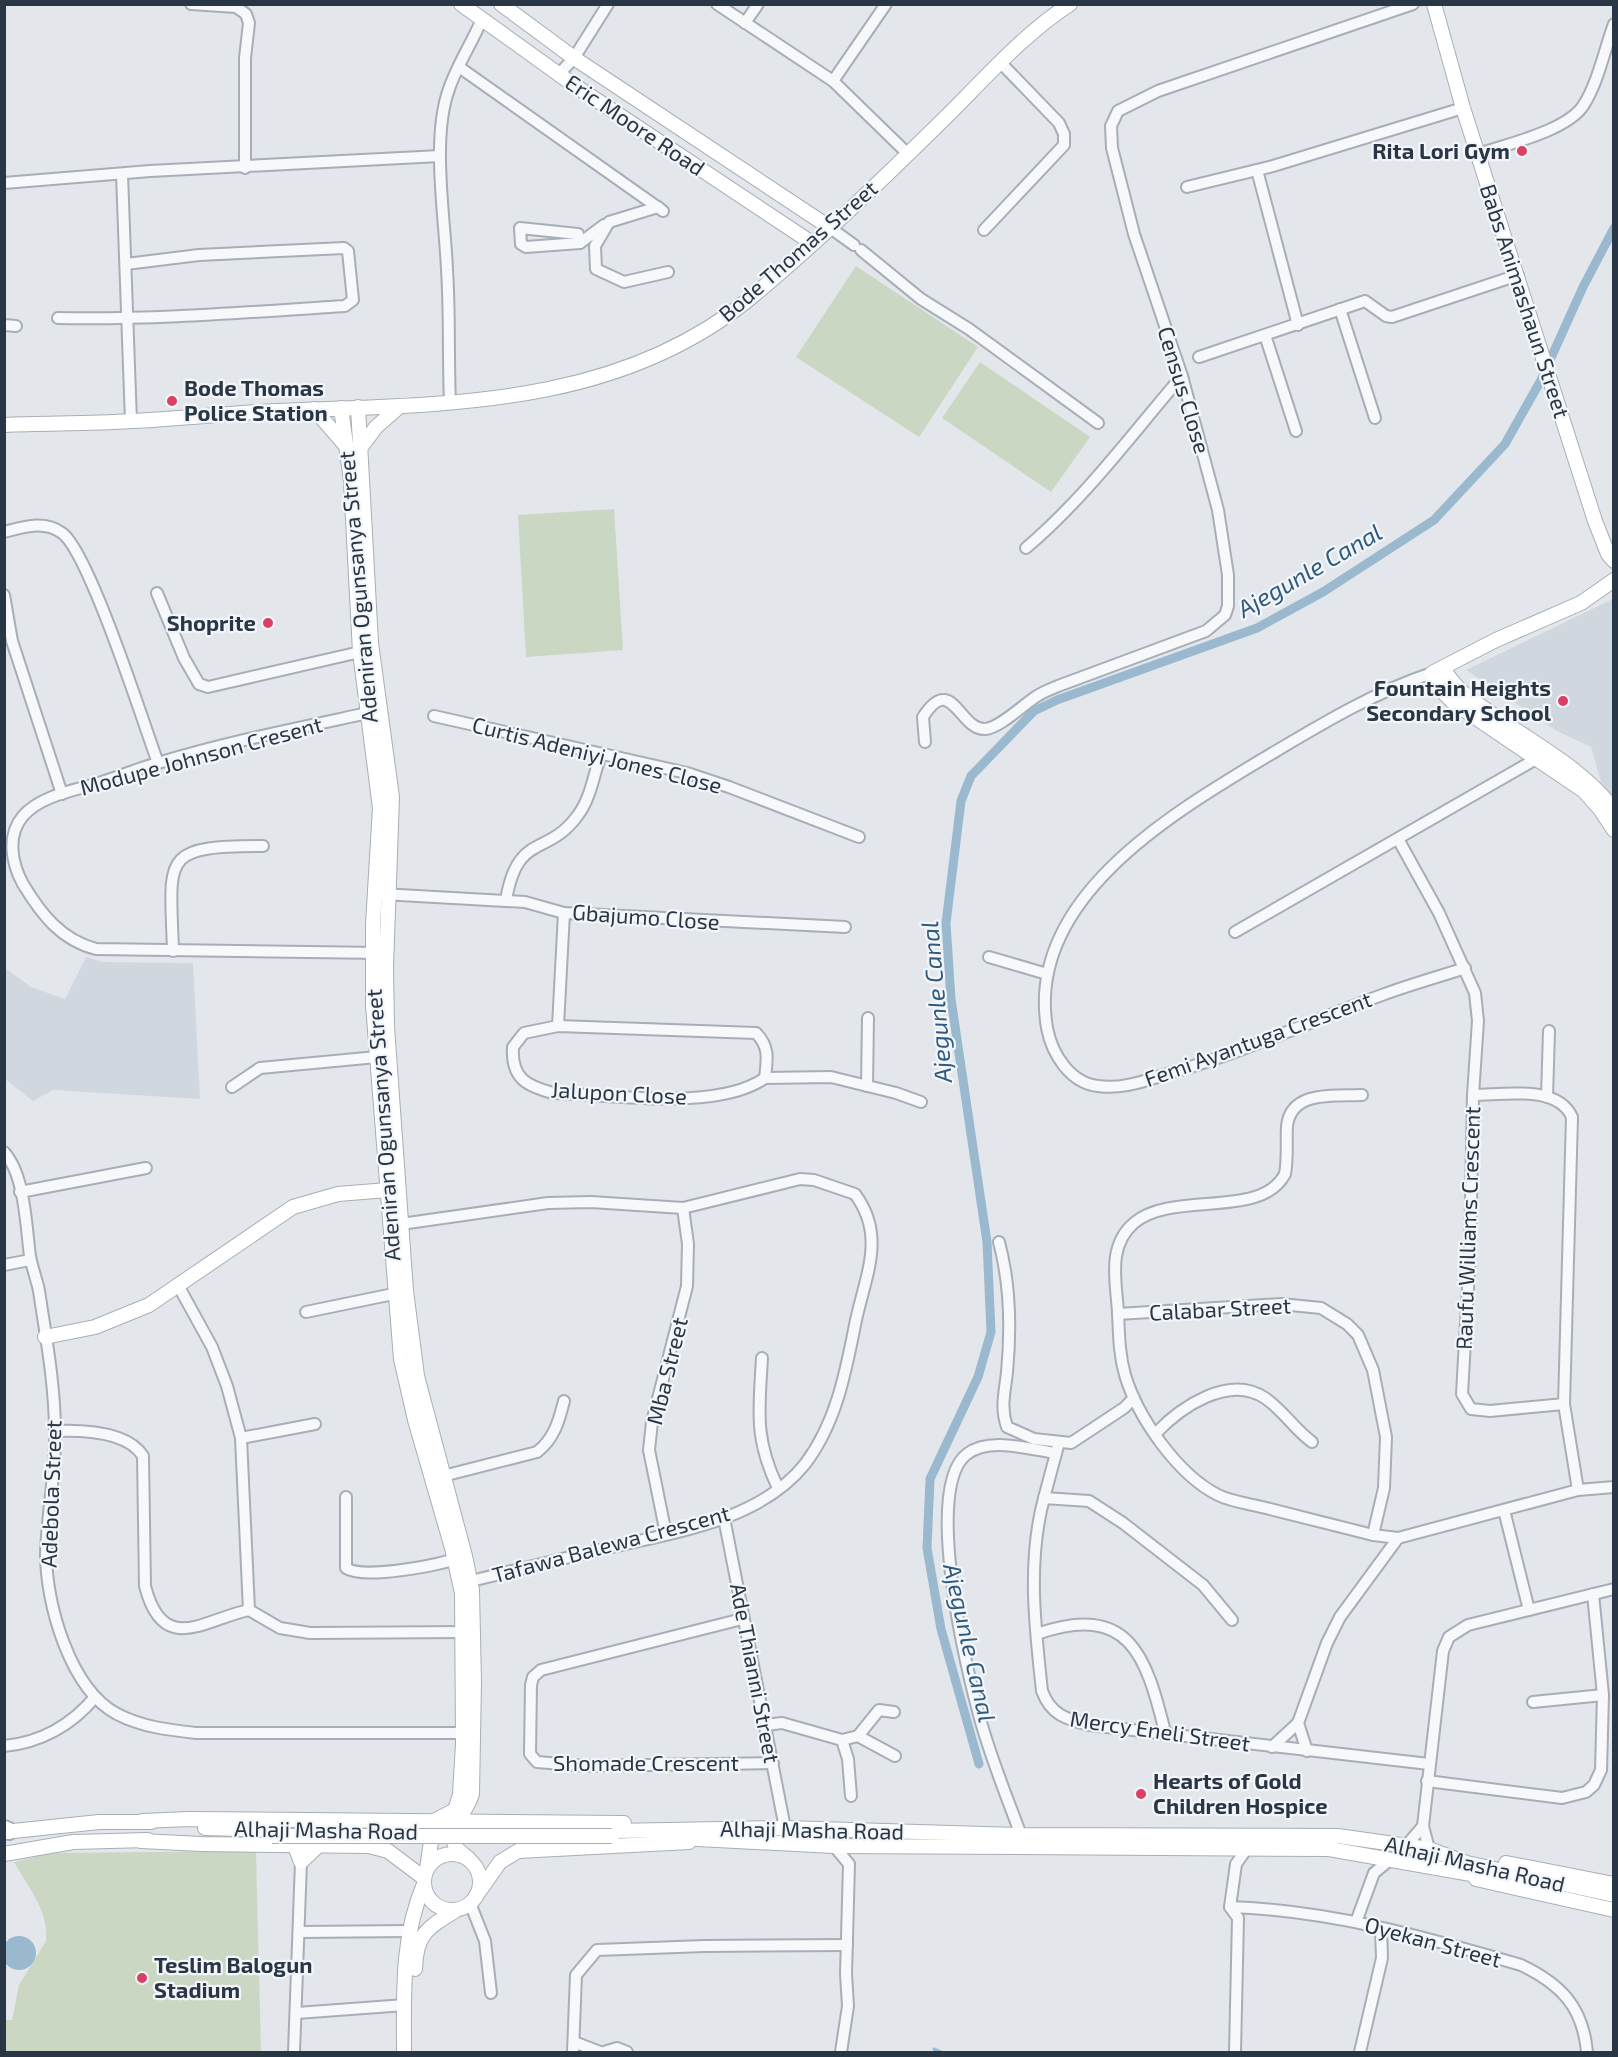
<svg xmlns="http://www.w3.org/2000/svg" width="1618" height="2057" viewBox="0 0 1618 2057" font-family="'Exo 2',sans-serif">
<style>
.built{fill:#d0d7de}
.green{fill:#cad7c3}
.water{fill:#9bb9ce}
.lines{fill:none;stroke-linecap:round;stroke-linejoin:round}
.stream{stroke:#9bb9ce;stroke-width:3}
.canal{stroke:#9bb9ce;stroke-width:9}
.street-casing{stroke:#a7aeb7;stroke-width:14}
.secondary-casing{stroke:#a7aeb7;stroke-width:16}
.primary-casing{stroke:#a1adb9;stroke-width:20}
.street{stroke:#f6f8fa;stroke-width:10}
.secondary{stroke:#fff;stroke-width:14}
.primary{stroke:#fff;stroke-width:16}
.secondary-bridge-casing{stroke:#a7aeb7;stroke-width:16;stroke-linecap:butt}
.secondary-bridge{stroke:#fff;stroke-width:14}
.poi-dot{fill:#da3f66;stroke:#f3f6f9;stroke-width:2}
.labels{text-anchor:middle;stroke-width:4.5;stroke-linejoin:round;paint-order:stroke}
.street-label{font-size:22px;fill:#293646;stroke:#f3f6f9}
.poi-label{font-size:22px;font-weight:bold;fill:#293646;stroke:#f3f6f9;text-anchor:end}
.water-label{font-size:24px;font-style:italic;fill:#2f5a7d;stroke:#f3f6f9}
</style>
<rect width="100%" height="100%" fill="#e3e7ec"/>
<g class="built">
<path d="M1613,599V797L1601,782L1591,747L1557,731L1466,670Z"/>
<path d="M86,957L103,962L193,963L200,1099L53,1090L33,1101L5,1079V968L31,987L65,999Z"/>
</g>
<g class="green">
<path d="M856,266L978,347L919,437L796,357Z"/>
<path d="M980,362L1090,437L1051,492L942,418Z"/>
<path d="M614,509L623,650L526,657L518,515Z"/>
<path d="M256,1851L261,2052H5V2020H12L19,1985L46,1941C49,1911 28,1887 14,1862L51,1853Z"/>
</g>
<circle class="water" cx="19" cy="1953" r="17"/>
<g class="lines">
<path class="stream" d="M934,2049L941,2052"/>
<path class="canal" d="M979,1764L941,1629L927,1548L930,1479L978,1377L991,1332L987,1242L951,999L946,923L961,801L971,776L1034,711L1057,700L1257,628L1323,592L1434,520L1505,444L1541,380L1583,287L1614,228"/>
<defs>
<g id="street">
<path d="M191,4L236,7L246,14L249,23L245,58V168"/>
<path d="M717,4L833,81L908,154"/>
<path d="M745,23L758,4"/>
<path d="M459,67L663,211"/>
<path d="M560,73L574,58L608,4"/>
<path d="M833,81L886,4"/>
<path d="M1479,154C1507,144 1566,131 1583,106C1598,83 1604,51 1614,24"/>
<path d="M1257,170L1298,325"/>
<path d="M122,174L131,421"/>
<path d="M4,183L150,171L440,156"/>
<path d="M1187,187L1273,166L1463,108"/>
<path d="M658,207L609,222L595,246L596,269L624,282L668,272"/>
<path d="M829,227L854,245"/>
<path d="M520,228L578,234L580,243L526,247L521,244Z"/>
<path d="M984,230L1064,145V134L1059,123L1001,63"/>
<path d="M580,243L604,225"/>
<path d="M861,250L921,299L969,329L1098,423"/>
<path d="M1340,309L1375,418"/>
<path d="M58,318C154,320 249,312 345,306L353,300L348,251L344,248L199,255L126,264"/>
<path d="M4,325L16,326"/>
<path d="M1265,335L1296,431"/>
<path d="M1199,357L1365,301L1386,316L1392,317L1518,275"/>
<path d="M450,402C448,358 450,314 447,270C445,218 431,138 449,89C457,65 472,43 482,19"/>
<path d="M4,532C24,527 44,520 62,533C89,552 143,722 158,763"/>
<path d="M1026,548C1086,497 1131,435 1182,376"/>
<path d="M157,593L184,658L199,684L208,687L360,652"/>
<path d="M4,595L12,641L62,794"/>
<path d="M1432,673C1372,693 1320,725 1266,757C1173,813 1025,899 1047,1028C1052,1054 1070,1083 1098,1086C1124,1090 1149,1079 1174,1072C1245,1051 1312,1021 1382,995C1409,985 1438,977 1465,968"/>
<path d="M368,713C298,728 227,742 158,763C139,768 121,776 102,782C77,790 41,795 23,816C6,836 12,864 23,884C41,914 61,940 96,949L380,953"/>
<path d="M434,716L687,773L729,787L859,837"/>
<path d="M925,742L923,717C952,672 959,730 985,729C1000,728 1024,704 1037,696C1043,692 1051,689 1058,686L1206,631L1225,615L1228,606V575L1218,510L1182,376L1134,234L1112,148L1111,126L1118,111L1158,91L1413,4"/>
<path d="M1398,839L1439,913L1475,993L1478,1021L1473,1095"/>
<path d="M382,894L525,902L564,913L845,927"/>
<path d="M506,900C518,831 547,858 578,815C591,798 594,773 601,754"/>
<path d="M1235,932L1543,755"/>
<path d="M173,951C170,856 160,846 263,846"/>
<path d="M989,957L1047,974"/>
<path d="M558,1026L756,1033C770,1047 767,1060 765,1078C716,1112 612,1094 553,1093C527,1086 511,1079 513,1047L524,1033Z"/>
<path d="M558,1026L564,913"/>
<path d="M765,1078L831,1077L896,1093L921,1102"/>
<path d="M867,1086L868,1018"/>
<path d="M232,1087L260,1068L377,1057"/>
<path d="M1362,1095C1335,1096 1291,1090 1287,1126C1286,1142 1288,1158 1285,1174C1261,1220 1173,1190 1134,1223C1107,1246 1116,1281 1118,1312C1119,1334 1119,1354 1125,1375C1138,1418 1178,1475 1218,1495C1232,1502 1251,1504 1266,1508C1302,1517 1337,1526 1373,1535L1398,1538L1578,1490L1614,1487"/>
<path d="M1547,1097L1549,1031"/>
<path d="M4,1152C25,1175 26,1226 30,1256C32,1268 37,1280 39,1291C46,1337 55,1386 55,1432C56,1472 47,1513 46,1554C46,1604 70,1689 117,1714C142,1727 169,1730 196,1733H470"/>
<path d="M20,1192L146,1168"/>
<path d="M394,1225L548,1203L591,1202L683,1208L800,1179L814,1180L855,1194C886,1236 866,1274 856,1320C846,1370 837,1422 805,1464C759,1522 670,1533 603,1549C559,1560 515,1570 471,1581"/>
<path d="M999,1242C1010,1283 1011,1330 1007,1372C1005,1392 1000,1407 1007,1427L1034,1439L1071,1443L1124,1408L1134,1398"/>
<path d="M4,1265L30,1260"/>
<path d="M179,1287L212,1347L227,1386L241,1438L249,1610"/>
<path d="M306,1312L403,1292"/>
<path d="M1118,1314L1281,1304L1321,1308L1347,1324L1358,1335L1373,1370L1386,1437L1384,1488L1373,1535"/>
<path d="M762,1358C759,1411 754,1438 778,1488"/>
<path d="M1564,1404L1490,1411L1471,1409L1462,1394L1470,1252L1473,1095C1503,1095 1557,1084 1572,1117L1564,1404L1578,1490"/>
<path d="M55,1431C82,1430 127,1431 143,1456L145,1586C163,1657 205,1619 249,1610"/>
<path d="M1156,1433C1181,1407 1229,1374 1265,1398C1283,1410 1294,1429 1312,1442"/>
<path d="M241,1438L315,1424"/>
<path d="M443,1476L537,1452C554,1439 559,1421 564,1401"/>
<path d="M346,1497V1568C363,1580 441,1565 461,1557"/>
<path d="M1044,1498L1058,1446"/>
<path d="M1504,1510L1529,1610"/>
<path d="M724,1518L785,1828"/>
<path d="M666,1534L649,1450L652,1422L687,1286L688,1244L683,1208"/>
<path d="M249,1610L280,1628L310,1633L468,1632"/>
<path d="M742,1619L541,1670L533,1677L531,1685L530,1754L537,1762L586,1766L773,1763"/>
<path d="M1232,1620L1203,1585L1123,1523L1089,1501L1044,1498C1027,1561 1035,1627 1042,1691C1051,1715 1066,1719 1089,1725L1429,1764"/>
<path d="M1037,1634C1129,1602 1146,1655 1165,1732"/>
<path d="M1533,1702L1603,1695"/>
<path d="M1298,1723L1307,1751"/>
<path d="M766,1725L782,1723L842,1740L848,1759L851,1796"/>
<path d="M858,1736L895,1756"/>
<path d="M842,1740L858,1736L879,1710L894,1712"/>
<path d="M4,1746C40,1743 72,1725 95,1697"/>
<path d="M1272,1747L1298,1723L1327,1643L1340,1617L1398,1538"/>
<path d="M1427,1781L1562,1798L1586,1792L1594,1785L1601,1770L1603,1695L1593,1594"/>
<path d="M1021,1835C1006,1795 990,1756 979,1715C966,1666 923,1487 967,1454C990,1436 1031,1450 1056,1453"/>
<path d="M834,1846L849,1864L846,1974L848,2006L841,2052"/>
<path d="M1406,1846L1423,1826"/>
<path d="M1429,1849L1423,1826L1443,1651L1449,1637L1468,1625L1614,1589"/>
<path d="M470,1903L485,1941L491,1993"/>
<path d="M1230,1907C1329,1910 1425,1937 1521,1965C1561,1984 1583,2007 1587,2052"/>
<path d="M1356,1922L1374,1873L1391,1859"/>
<path d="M300,1932L409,1931"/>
<path d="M297,2013L405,2005"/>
<path d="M574,2042L600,2052"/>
<path d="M294,2052L301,1862"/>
<path d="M573,2052L576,1975L597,1950L704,1946L847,1945"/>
<path d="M604,2052L617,2048L627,2052"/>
<path d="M1235,2052L1238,1918L1230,1907L1236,1864L1248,1847"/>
<path d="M1360,2052L1382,1958L1381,1928"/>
</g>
<g id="secondary">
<path d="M461,4L571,83L812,243"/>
<path d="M501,4L574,58L829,227"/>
<path d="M1434,4L1463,108L1550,380L1595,521L1608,554L1614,561"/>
<path d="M358,407L371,643L392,797L386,967L387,1027L406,1291L417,1376L465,1556L472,1590L474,1682L472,1794C468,1809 448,1830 455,1845C457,1851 465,1855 469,1859"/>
<path d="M341,408L351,481L360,652L380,808L373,924V1005L401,1359L415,1420L452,1548L462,1593L463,1744L460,1795L455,1810L434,1821L427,1869"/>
<path d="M314,409L346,446"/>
<path d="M4,425C47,423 89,424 131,421C180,419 228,413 276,411C443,404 618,409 754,295C822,238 886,176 949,114C987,76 1025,33 1070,4"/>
<path d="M361,447L376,427L400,406"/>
<path d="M1614,580L1581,603L1496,640L1432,673L1440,689L1454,703L1584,791L1600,809L1614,830"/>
<path d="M1443,668C1457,692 1476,703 1498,718C1538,746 1584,770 1614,810"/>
<path d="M45,1337L95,1327L149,1305L293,1207L338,1194L388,1190"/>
<path d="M142,1821L189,1819L624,1823"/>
<path d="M205,1828L272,1830"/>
<path d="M612,1831L785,1828L1021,1835L1338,1836L1429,1849L1467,1863L1614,1895"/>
<path d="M4,1832L99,1822H151"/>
<path d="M679,1838L834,1846L1329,1849L1488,1877"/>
<path d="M141,1841L201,1844L369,1846L388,1851L424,1878"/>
<path d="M295,1846L301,1862L318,1846"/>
<path d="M4,1854L73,1842L148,1840"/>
<circle cx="452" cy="1882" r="28"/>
<path d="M1506,1863L1614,1884"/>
<path d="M1476,1879L1614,1910"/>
<path d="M476,1896L500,1862L518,1851L689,1842"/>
<path d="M415,1969C416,1934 427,1928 455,1911"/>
<path d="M404,2052C404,1994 401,1938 424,1884"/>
</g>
<path id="primary" d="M4,1829L9,1831"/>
</defs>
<use href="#street" class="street-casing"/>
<use href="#secondary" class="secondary-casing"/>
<use href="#primary" class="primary-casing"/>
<use href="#street" class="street"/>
<use href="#secondary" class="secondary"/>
<use href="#primary" class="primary"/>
<defs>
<path id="secondary-bridge" d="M272,1836H612"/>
</defs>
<use href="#secondary-bridge" class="secondary-bridge-casing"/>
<use href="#secondary-bridge" class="secondary-bridge"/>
</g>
<g class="poi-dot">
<circle cx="1522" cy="151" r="6"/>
<circle cx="172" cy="401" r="6"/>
<circle cx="268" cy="623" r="6"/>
<circle cx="1563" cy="701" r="6"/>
<circle cx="1141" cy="1794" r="6"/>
<circle cx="142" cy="1978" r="6"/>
</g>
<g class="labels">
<g class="street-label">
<text transform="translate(635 125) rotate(34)" y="8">Eric Moore Road</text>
<text transform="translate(798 251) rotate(-41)" y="8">Bode Thomas Street</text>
<text transform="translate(1525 301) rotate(72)" y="8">Babs Animashaun Street</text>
<text transform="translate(1184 390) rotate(73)" y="8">Census Close</text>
<text transform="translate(358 587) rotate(-95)" y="8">Adeniran Ogunsanya Street</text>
<text transform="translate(597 755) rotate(14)" y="8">Curtis Adeniyi Jones Close</text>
<text transform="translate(201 756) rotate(-15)" y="8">Modupe Johnson Cresent</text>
<text transform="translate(646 917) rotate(4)" y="8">Gbajumo Close</text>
<text transform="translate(1258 1039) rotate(-20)" y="8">Femi Ayantuga Crescent</text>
<text transform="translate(619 1093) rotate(3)" y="8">Jalupon Close</text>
<text transform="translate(383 1125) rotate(-94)" y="8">Adeniran Ogunsanya Street</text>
<text transform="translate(1468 1228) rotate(-88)" y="8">Raufu Williams Crescent</text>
<text transform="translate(1220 1309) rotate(-3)" y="8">Calabar Street</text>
<text transform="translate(667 1371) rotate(-76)" y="8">Mba Street</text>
<text transform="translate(51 1494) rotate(-88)" y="8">Adebola Street</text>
<text transform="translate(611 1544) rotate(-15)" y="8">Tafawa Balewa Crescent</text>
<text transform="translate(755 1673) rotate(79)" y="8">Ade Thianni Street</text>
<text transform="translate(1160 1731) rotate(8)" y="8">Mercy Eneli Street</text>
<text x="646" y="1771">Shomade Crescent</text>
<text transform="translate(326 1830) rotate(1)" y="8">Alhaji Masha Road</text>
<text transform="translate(812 1830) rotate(1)" y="8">Alhaji Masha Road</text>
<text transform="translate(1475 1864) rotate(13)" y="8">Alhaji Masha Road</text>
<text transform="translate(1433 1942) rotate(15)" y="8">Oyekan Street</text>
</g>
<g class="poi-label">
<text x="1510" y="159">Rita Lori Gym</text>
<text x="184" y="396" text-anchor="start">Bode Thomas<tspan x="184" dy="25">Police Station</tspan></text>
<text x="256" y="631">Shoprite</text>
<text x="1551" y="696">Fountain Heights<tspan x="1551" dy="25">Secondary School</tspan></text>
<text x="1153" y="1789" text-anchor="start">Hearts of Gold<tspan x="1153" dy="25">Children Hospice</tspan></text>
<text x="154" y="1973" text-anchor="start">Teslim Balogun<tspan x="154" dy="25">Stadium</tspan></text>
</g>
<g class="water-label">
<text transform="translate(1310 571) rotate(-30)" y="8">Ajegunle Canal</text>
<text transform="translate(937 1002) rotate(-95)" y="8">Ajegunle Canal</text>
<text transform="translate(969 1643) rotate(77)" y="8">Ajegunle Canal</text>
</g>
</g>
<rect width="1618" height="2057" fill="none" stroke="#293646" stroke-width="12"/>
</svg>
